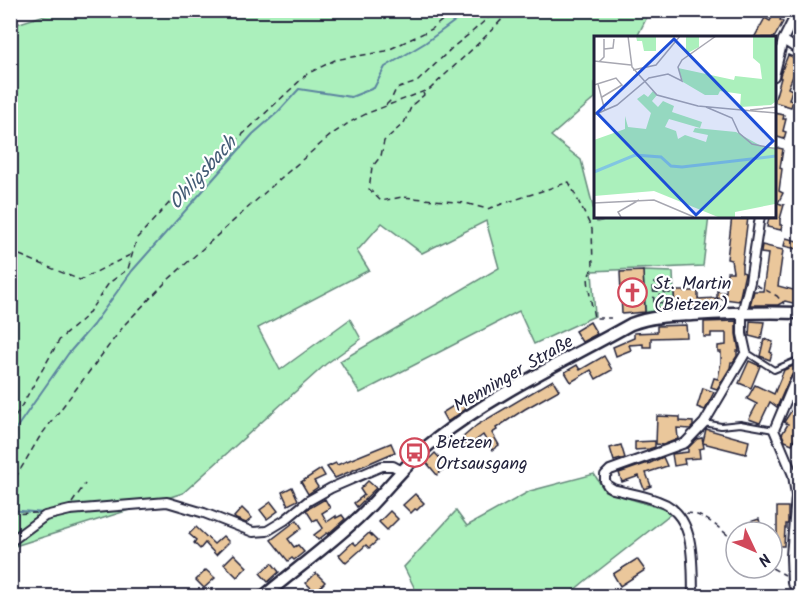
<svg xmlns="http://www.w3.org/2000/svg" width="811" height="607" viewBox="0 0 811 607" font-family="Kalam,sans-serif">
<style>
.green{fill:#abf0bc;stroke:#66897c;stroke-width:1.5}
.lines{fill:none;stroke-linecap:round;stroke-linejoin:round}
.stream{stroke:#5b849f;stroke-width:2}
.building{fill:#eac79b;stroke:#22223b;stroke-width:1.5}
.lane-casing{stroke:#22223b;stroke-width:8}
.street-casing{stroke:#22223b;stroke-width:12}
.secondary-casing{stroke:#22223b;stroke-width:15}
.path{stroke:#22223b;stroke-width:1.5;stroke-dasharray:6 4.5;stroke-linecap:butt}
.lane{stroke:#fff;stroke-width:4}
.street{stroke:#fff;stroke-width:8}
.secondary{stroke:#fff;stroke-width:10}
.labels{text-anchor:middle;stroke-width:4.5;stroke-linejoin:round;paint-order:stroke}
.poi-label{font-size:18px;fill:#22223b;stroke:#fff;text-anchor:start}
.street-label{font-size:18px;fill:#22223b;stroke:#fff}
.water-label{font-size:20px;font-style:italic;fill:#435b75;stroke:#fff}
.inset-river{fill:none;stroke:#81c6e2;stroke-width:3}
.inset-road{fill:none;stroke:#a7a7b1;stroke-width:1.5}
.view{fill:#1d4ed8;fill-opacity:0.15;stroke:#1d4ed8;stroke-width:3}
.inset-edge{fill:none;stroke:#22223b;stroke-width:3}
</style>
<rect width="100%" height="100%" fill="#fff"/>
<filter id="ink" filterUnits="userSpaceOnUse"><feTurbulence type="fractalNoise" baseFrequency=".0167" numOctaves="2"/><feDisplacementMap in="SourceGraphic" scale="12" xChannelSelector="R" yChannelSelector="G"/><feConvolveMatrix kernelMatrix="1 2 1 2 8 2 1 2 1" color-interpolation-filters="sRGB"/></filter>
<g filter="url(#ink)">
<g class="green">
<path d="M61,10L650,11L637,37L595,38V98L551,136L581,160L597,222L619,216H709L703,266L592,271L595,316L534,344L519,311L360,393L340,361L499,268L486,221L422,253L382,223L357,251L369,270L258,328L280,370L350,319L361,339L326,364L183,493L15,546L11,550L10,26Z"/>
<path d="M643,271L673,272L675,316L646,319Z"/>
<path d="M594,474L605,491L673,512L585,581L567,596H407L415,589L404,567L456,511L467,526L530,491Z"/>
</g>
<g class="lines">
<g class="stream">
<path d="M10,437L68,354L93,325L132,271L253,134L278,112L299,89L351,97L374,88L385,67L425,43L459,18L466,10"/>
<path d="M10,510L44,513"/>
</g>
</g>
<g class="building">
<path d="M776,10H786L780,20L783,22L774,38H754L765,18L770,21Z"/>
<path d="M788,55L800,60L788,88L792,90L789,100L793,101L791,107L774,102L781,78H780V75Z"/>
<path d="M774,113L784,115L783,119H786L783,131L786,132L784,139L774,136Z"/>
<path d="M774,147L783,149L780,168L782,169L779,191L783,193L778,203L784,205L780,219V225H782L781,230L767,227L769,217L774,216Z"/>
<path d="M732,216L748,217L742,266V272L745,273L739,301L717,298V291L726,293L727,272H733L731,260L727,259Z"/>
<path d="M786,238L801,242V250L784,246Z"/>
<path d="M762,245L783,250L778,286L801,292V305L785,301L778,305H750L754,291H763L768,254L761,253Z"/>
<path d="M643,271L645,312L622,314L620,272Z"/>
<path d="M674,291H698V299L717,298L718,306L675,308Z"/>
<path d="M736,321V334L739,351H737V356L733,362H731L730,368L717,389L711,387L714,378L718,379L721,362V352H718V346L726,345V333H711V337H704V322Z"/>
<path d="M750,321L764,322L761,339L749,336Z"/>
<path d="M590,322L597,334L582,342L575,331Z"/>
<path d="M686,325L687,337L651,338V347H643V344L629,345L631,350L616,356L613,347L634,338V333L657,332V326Z"/>
<path d="M764,339L773,342L770,352L772,353L770,360L760,356Z"/>
<path d="M556,346L560,354L545,362L541,355Z"/>
<path d="M604,356L612,370L596,379L591,370L571,382L565,372L577,365L580,370Z"/>
<path d="M749,361L760,366L751,388L739,383Z"/>
<path d="M798,364L788,382L777,407L770,402L760,423L749,419L757,404L747,399L755,385L774,394L784,370Z"/>
<path d="M553,380L559,390L525,409L496,428L497,430L492,433L499,445L492,450L483,435L467,447L461,439L477,425Z"/>
<path d="M703,388L714,392L705,410L697,407Z"/>
<path d="M801,396V427L792,444L785,441L782,434L788,424L784,422Z"/>
<path d="M461,401L466,409L447,422L442,413Z"/>
<path d="M657,416L680,417V421L693,422V426L690,429L677,428L678,439L663,445L656,444Z"/>
<path d="M706,429L749,441L746,454L703,443L704,448L699,449L700,458L684,459L685,464L674,466L672,454L688,452V448L697,439L702,438L703,442Z"/>
<path d="M655,441V447L649,449L635,450V442Z"/>
<path d="M391,443L395,452L335,478L327,467L336,463L337,465Z"/>
<path d="M621,445L625,458L614,461L610,448Z"/>
<path d="M435,453L447,466L437,475L426,462Z"/>
<path d="M663,457L667,466L646,473L651,486L644,489L639,476L622,482L619,473L648,463V464Z"/>
<path d="M321,469L325,476L314,481L318,487L308,494L301,482Z"/>
<path d="M368,481L376,488L357,507L354,503L364,495L360,489Z"/>
<path d="M292,487L298,500L288,505L282,492Z"/>
<path d="M415,494L424,503L417,510L415,509L411,513L403,505Z"/>
<path d="M325,499L330,508L322,513L327,522L336,516V518L342,515L345,519L328,534L327,533L318,540L314,535L323,528L317,519L313,521L306,510Z"/>
<path d="M271,502L278,511L267,519L260,510Z"/>
<path d="M777,507H788V524H786V528H785L784,546H777Z"/>
<path d="M242,508L252,518L246,523L236,519L234,517Z"/>
<path d="M390,511L398,519L387,530L379,522Z"/>
<path d="M759,519L762,532H749L747,523Z"/>
<path d="M297,520L302,528L288,539L294,547L298,545L304,552L294,560L292,558L288,561L271,540Z"/>
<path d="M196,527L214,544L223,536L229,542L216,555L205,543L200,549L194,543L196,540L189,534Z"/>
<path d="M369,533L377,541L369,548L366,545L346,563L339,555L353,542L356,545Z"/>
<path d="M234,554L247,567L237,577L224,564Z"/>
<path d="M637,559L645,570L620,586L613,574Z"/>
<path d="M272,563L279,572L268,582L260,573Z"/>
<path d="M206,570L215,578L204,588L196,580Z"/>
<path d="M316,573L325,582L315,592L306,583Z"/>
</g>
<g class="lines">
<defs>
<g id="lane">
<path d="M746,352L774,370L800,359"/>
<path d="M704,423L721,426L740,424L774,430"/>
<path d="M792,583L794,596"/>
</g>
<g id="street">
<path d="M783,40L800,51"/>
<path d="M774,76L783,40L798,10"/>
<path d="M10,542L45,516L70,510L167,502L204,513L253,532L267,531L285,520L308,501L331,488L382,466H393L402,471"/>
<path d="M792,583L791,556L796,496L793,475L774,430L793,385L800,372"/>
<path d="M693,596C692,563 697,514 658,501C644,495 628,493 613,489L608,486L605,481V475L610,470L685,443L704,423L746,352L742,334V313L750,282L760,216"/>
</g>
<path id="secondary" d="M264,596C295,570 328,546 358,518C385,493 406,462 435,440C495,393 565,361 631,324C652,316 671,316 692,315C728,313 764,312 800,313"/>
</defs>
<use href="#lane" class="lane-casing"/>
<use href="#street" class="street-casing"/>
<use href="#secondary" class="secondary-casing"/>
<g class="path">
<path d="M423,93L424,95L412,105L404,123L384,141L381,156L372,167L369,189L381,201L402,197L465,203L487,209L569,182L592,229L593,267L588,277L589,290L594,318H611"/>
<path d="M386,105L391,100L396,89L417,82L453,47L472,32L497,10"/>
<path d="M10,251L80,280L132,254"/>
<path d="M653,283H669L671,302L654,303Z"/>
<path d="M659,284L661,303"/>
<path d="M756,285L777,296L784,304"/>
<path d="M653,292L670,293"/>
<path d="M659,310L658,305L661,303L664,305L665,309"/>
<path d="M10,426L60,339L87,315L109,283L128,269L137,238L195,175L225,151L307,74L335,60L386,51L432,29L454,10"/>
<path d="M10,487L39,438L126,323L169,279L281,178L331,135L350,122L368,113L430,89L482,40L511,10"/>
<path d="M72,503L85,484"/>
<path d="M686,513C705,513 722,531 736,542"/>
<path d="M10,514L36,513"/>
<path d="M772,568L785,575"/>
</g>
<use href="#lane" class="lane"/>
<use href="#street" class="street"/>
<use href="#secondary" class="secondary"/>
</g>
</g>
<defs>
<symbol id="church-ring" viewBox="-11 -11 22 22"><circle r="9.5" fill="#fff" stroke="#d1495b" stroke-width="1.5"/><path d="M-1.2-6h2.4v3.5h3.3v2.4h-3.3V6h-2.4V-.1h-3.3v-2.4h3.3Z" fill="#d1495b"/></symbol>
<symbol id="bus-ring" viewBox="-11 -11 22 22"><circle r="9.5" fill="#fff" stroke="#d1495b" stroke-width="1.5"/><path d="M-5-6H5V4H4V6H2V4H-2V6H-4V4H-5ZM-3.5-4V0h7V-4ZM-3.5 1.2v1.5H-2V1.2ZM2 1.2v1.5H3.5V1.2Z" fill="#d1495b"/></symbol>
</defs>
<g fill-rule="evenodd">
<use href="#church-ring" x="616" y="276" width="33" height="33"/>
<use href="#bus-ring" x="398" y="436" width="33" height="33"/>
</g>
<g class="labels">
<g class="poi-label">
<text x="654" y="289">St. Martin<tspan x="654" dy="21">(Bietzen)</tspan></text>
<text x="436" y="448">Bietzen<tspan x="436" dy="21">Ortsausgang</tspan></text>
</g>
<g class="street-label">
<text transform="translate(513 373) rotate(-30)" y="6">Menninger Straße</text>
</g>
<g class="water-label">
<text transform="translate(202 172) rotate(-48)" y="7">Ohligsbach</text>
</g>
</g>
<g transform="translate(594 36)">
<rect width="182" height="182" fill="#fff"/>
<path d="M42,0H62V15H50L48,5H43ZM92,0H105V11L92,18ZM159,0H181V66L177,69L146,71L147,58L126,55L124,59H111L89,46L84,32L140,44L141,40L168,43L166,28L159,22ZM59,55L63,59L58,65L64,71L69,65L80,70L78,76L108,86L106,92L75,83L71,91L82,95L84,103L91,99L112,106L114,99L99,96L101,92L142,96L169,111H181V168L141,176V181H124L60,155L0,160V104L31,93V80L34,91L52,93L57,77L43,63L50,58L54,61Z" fill="#abf0bc"/>
<path class="inset-river" d="M0,136L41,119L67,121L77,130L88,131L182,120"/>
<path class="inset-road" d="M34,0L38,31L63,59L104,70L182,77M10,13L19,12L20,3M0,25L37,29M5,26L10,21V3M39,34L62,29L86,0M4,48L11,75M0,49L22,42L28,49L8,61M112,71L138,82L145,97L158,108L182,113M156,74L182,71M0,79L23,69L55,42L74,38L88,45L84,31L88,24L122,0M0,167L60,164L100,181M27,181L24,176L45,164M147,181H182"/>
<path class="view" d="M80,3L179,105L102,179L3,77Z"/>
<rect width="182" height="182" class="inset-edge"/>
</g>
<rect width="811" height="607" fill="none" stroke="#fff" stroke-width="36"/>
<rect x="18" y="18" width="775" height="571" fill="none" stroke="#22223b" stroke-width="2" filter="url(#ink)"/>
<g transform="translate(754 550) rotate(134)"><circle r="28" fill="#ffffff" stroke="#a7a7b1" stroke-width="1.5"/>
<path d="M0-4.5L10 22L0 15L-10 22Z" fill="#d1495b"/>
<text y="-9" font-size="16" font-weight="bold" text-anchor="middle" fill="#22223b">N</text>
</g>
</svg>
